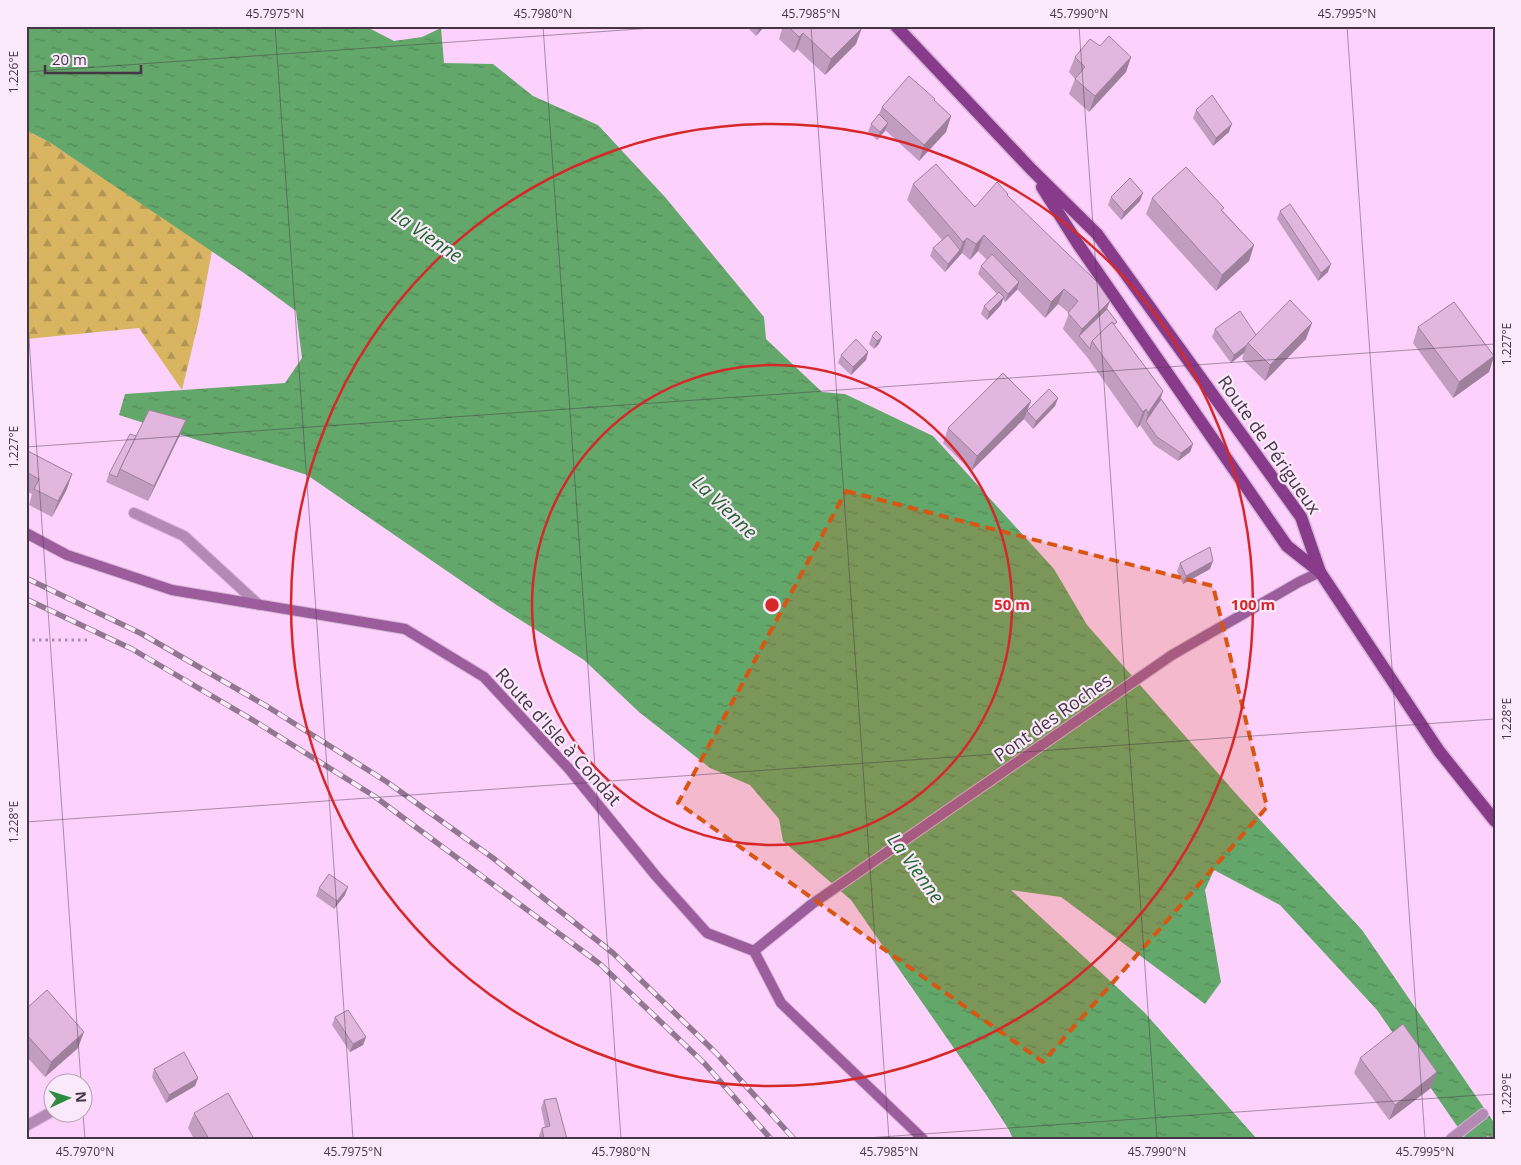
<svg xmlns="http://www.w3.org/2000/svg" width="1521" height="1165" viewBox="0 0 1521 1165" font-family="'Open Sans',sans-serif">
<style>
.forest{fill:url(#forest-firs)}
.water{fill:url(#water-ripples)}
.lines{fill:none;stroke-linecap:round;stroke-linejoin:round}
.lane-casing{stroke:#d7b3d7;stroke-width:12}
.street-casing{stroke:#d7b3d7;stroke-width:12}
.secondary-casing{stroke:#d7b3d7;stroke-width:12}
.primary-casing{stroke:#d7b3d7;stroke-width:15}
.path{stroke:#a98ba9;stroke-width:3;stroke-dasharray:2.5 4;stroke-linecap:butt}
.lane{stroke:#b489b4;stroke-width:10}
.street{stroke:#b489b4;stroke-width:10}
.secondary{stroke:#9b5d9c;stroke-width:10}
.primary{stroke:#883b8a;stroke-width:12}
.rail-casing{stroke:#927792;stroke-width:5.5}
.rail{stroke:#fae9fa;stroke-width:4;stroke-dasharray:11;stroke-linecap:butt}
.wall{fill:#c29dc1}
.shaded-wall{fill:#9e809d}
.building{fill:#e1b7e0;stroke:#9e809d}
.marked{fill:#d85512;fill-opacity:0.2;stroke:#d85512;stroke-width:4;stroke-dasharray:10 6;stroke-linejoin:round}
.ticks{fill:none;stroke:#453545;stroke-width:1;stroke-opacity:0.45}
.ring{fill:none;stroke:#d62828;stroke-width:2.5}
.labels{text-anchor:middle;stroke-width:4.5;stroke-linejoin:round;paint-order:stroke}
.street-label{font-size:18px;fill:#453545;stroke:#fae9fa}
.water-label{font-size:19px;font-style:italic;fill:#22682e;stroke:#fae9fa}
.centre{fill:#d62828;stroke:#fae9fa;stroke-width:2.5}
.ring-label{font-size:15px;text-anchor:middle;font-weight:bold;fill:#d62828;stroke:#fae9fa;stroke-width:4.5;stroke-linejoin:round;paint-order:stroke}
.neatline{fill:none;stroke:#453545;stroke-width:2}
.ticks-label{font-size:12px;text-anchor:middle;fill:#453545}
</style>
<defs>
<pattern id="forest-firs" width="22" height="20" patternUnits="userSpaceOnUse" patternTransform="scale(1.25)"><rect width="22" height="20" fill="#d9b562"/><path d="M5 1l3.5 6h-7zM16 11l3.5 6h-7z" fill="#b29453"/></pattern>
<pattern id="water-ripples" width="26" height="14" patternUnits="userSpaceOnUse" patternTransform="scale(1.25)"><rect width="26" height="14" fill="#63a76a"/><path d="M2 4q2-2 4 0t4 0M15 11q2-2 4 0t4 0" fill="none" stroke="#538959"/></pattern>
</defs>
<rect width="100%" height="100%" fill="#fcd2fc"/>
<path class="forest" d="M26,130L49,142L212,251L199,320L182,390L139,328L26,339Z"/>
<path class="water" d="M26,26H365L394,41L422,37L441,28L444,63L493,64L533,96L598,125L665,197L764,317L766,339L822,392L845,394L933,436L1054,569L1087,625L1239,797L1362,930L1495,1124V1139H1466L1377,1010L1280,905L1214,870L1205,890L1221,982L1205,1004L1061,897L1011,890L1144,1012L1257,1139H1013L1009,1130L985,1093L851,900L783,841L779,819L750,785L710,768L639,712L584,660L495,604L307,475L119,415L125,394L285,383L302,358L296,311L244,273L49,142L26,130Z"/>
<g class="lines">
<defs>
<g id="lane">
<path d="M134,513L184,536L259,605"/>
<path d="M1451,1139L1483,1114"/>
</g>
<path id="street" d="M26,1126L51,1112"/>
<g id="secondary">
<path d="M26,533L67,555L172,590L405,629L484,677L569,769L656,876L707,933L754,951L812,904L1172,655L1299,582L1320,572"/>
<path d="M754,951L781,1003L923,1139"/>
</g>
<g id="primary">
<path d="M896,26L1031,169L1097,234L1301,517L1320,572L1439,751L1495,821"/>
<path d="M1042,187L1078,244L1287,546L1320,572"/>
</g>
</defs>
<use href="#lane" class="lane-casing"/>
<use href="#street" class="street-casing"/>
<use href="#secondary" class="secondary-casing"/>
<use href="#primary" class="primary-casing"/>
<path class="path" d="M26,640H87"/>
<use href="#lane" class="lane"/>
<use href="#street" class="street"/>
<use href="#secondary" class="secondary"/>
<use href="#primary" class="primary"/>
<defs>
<g id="rail">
<path d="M26,578L142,634L268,707L387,782L493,858L613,953L716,1053L794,1139"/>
<path d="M26,599L132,649L256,722L374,796L600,964L705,1064L771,1139"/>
</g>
</defs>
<use href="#rail" class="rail-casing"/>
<use href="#rail" class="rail"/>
</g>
<g class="wall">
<path d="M746,26H765L756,36Z"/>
<path d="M783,26H860L856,44L825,75L797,49L794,53L779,39Z"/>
<path d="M1100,46L1131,57L1126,72L1089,112L1069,94L1075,79L1069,72L1075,57Z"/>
<path d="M934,100L951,116L946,132L919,161L885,130L877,140L868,132L871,124L879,114L882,107Z"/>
<path d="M1196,110L1229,132L1213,146L1193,118Z"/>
<path d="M913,184L975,207L1008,194L1007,195L1107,309L1115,326L1161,399L1193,444L1190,452L1178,461L1154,445L1140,425L1137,428L1087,357L1063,329L1069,313L1058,304L1045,318L1017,289L1005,302L1003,299L1001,305L987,320L981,314L984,306L997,294L978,274L981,266L987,260L978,251L970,260L962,253L945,272L930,256L933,248L942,240L907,200Z"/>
<path d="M1111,197L1140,201L1121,220L1108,205Z"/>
<path d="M1152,198L1223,211L1254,245L1249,261L1216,291L1146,214Z"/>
<path d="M1280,211L1328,272L1318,281L1277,219Z"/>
<path d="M1418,327L1494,356L1489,372L1453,398L1413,343Z"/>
<path d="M1215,329L1256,335L1306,339L1265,381L1242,359L1244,353L1231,363L1212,337Z"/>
<path d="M876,331L879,344L874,349L869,344L872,336Z"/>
<path d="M868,352L866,360L851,375L838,363L841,355Z"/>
<path d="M1058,398L1055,406L1033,429L1024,419L971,471L943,443L948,428L1031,401L1028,409Z"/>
<path d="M180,435L148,501L106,482L109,474L136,436Z"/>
<path d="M26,450L67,489L52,517L29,505L32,494L26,491Z"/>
<path d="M1180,563L1210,569L1183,584L1177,571Z"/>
<path d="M319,888L345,895L334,909L316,896Z"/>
<path d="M26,1009L78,1048L45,1077L26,1056Z"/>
<path d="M335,1017L366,1037L363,1045L350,1052L332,1025Z"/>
<path d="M1360,1058L1431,1088L1389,1120L1354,1073Z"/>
<path d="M154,1069L198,1078L195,1086L166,1103L152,1077Z"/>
<path d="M544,1100L567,1139H539V1136L542,1128L545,1127L541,1108Z"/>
<path d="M194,1113L254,1139H194L188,1128Z"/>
</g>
<g class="shaded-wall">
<path d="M760,26H765L756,36Z"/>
<path d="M862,28L856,44L825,75L831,59Z"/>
<path d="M803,33L797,49L794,53L799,37Z"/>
<path d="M1131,57L1126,72L1089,112L1095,96Z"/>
<path d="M951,116L946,132L919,161L924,145Z"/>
<path d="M888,123L885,131L877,140L880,132Z"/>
<path d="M1232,124L1229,132L1213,146L1216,138Z"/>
<path d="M1143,193L1140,201L1121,220L1124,212Z"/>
<path d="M984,235L978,251L970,260L976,244Z"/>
<path d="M967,238L962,253L945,272L948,264L960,250L963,242Z"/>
<path d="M1254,245L1249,261L1216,291L1222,275Z"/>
<path d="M1331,264L1328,272L1318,281L1321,273Z"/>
<path d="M1019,282L1017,290L1005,302L1008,294Z"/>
<path d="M1064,289L1058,304L1045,318L1051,302Z"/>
<path d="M1004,297L1001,305L987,320L989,312Z"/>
<path d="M1110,301L1104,317L1079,336L1082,329Z"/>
<path d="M1312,323L1306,339L1265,381L1270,365Z"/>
<path d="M882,337L879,344L874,349L877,341Z"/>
<path d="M1247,345L1244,353L1231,363L1234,355Z"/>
<path d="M868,352L866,360L851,375L853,367Z"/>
<path d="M1494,356L1489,372L1453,398L1459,382Z"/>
<path d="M1163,391L1158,407L1146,421L1148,413Z"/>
<path d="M1058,398L1055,406L1033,429L1036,421Z"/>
<path d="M1031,401L1024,419L971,471L977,456Z"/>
<path d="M1146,409L1140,425L1137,428L1143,412Z"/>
<path d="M186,420L180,435L148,501L154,486Z"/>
<path d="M1193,444L1190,452L1178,461L1181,453Z"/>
<path d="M72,474L67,489L52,517L58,501Z"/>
<path d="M1213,561L1210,569L1183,584L1186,576Z"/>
<path d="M348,887L345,895L334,909L337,901Z"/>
<path d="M84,1032L78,1048L45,1077L51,1062Z"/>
<path d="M366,1037L363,1045L350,1052L353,1044Z"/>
<path d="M1437,1072L1431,1088L1389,1120L1395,1105Z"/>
<path d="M198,1078L195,1086L166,1103L169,1095Z"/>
</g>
<g class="building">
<path d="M788,26H860L862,28L831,59L803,33L799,37Z"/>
<path d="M1109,36L1131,57L1095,96L1075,79L1085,67L1075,57L1090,39L1100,46Z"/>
<path d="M909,76L935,99L934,100L951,116L924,145L882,107Z"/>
<path d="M1212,95L1232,124L1216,138L1196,110Z"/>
<path d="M879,114L888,123L880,132L871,124Z"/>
<path d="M936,164L975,207L997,182L1008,194L1007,195L1097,282L1110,301L1082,329L1068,313L1078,301L1064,289L1051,302L984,235L976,244L967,238L963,242L913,184Z"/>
<path d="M1186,167L1224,208L1221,210L1254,245L1222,275L1152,198Z"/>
<path d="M1130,178L1143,193L1124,212L1111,197Z"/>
<path d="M1290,204L1331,264L1321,273L1280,211Z"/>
<path d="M948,235L960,250L948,264L933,248Z"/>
<path d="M992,254L1019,282L1008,294L981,266Z"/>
<path d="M999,292L1004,297L989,312L984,306Z"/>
<path d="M1290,300L1312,323L1270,365L1248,343Z"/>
<path d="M1454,302L1494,356L1459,382L1418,327Z"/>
<path d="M1107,309L1117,322L1115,324L1112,322L1092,341L1090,349L1079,336Z"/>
<path d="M1240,311L1256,335L1248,343L1247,345L1234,355L1215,329Z"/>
<path d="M1112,322L1163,391L1148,413L1146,409L1143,412L1092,341Z"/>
<path d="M876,331L882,337L877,341L872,336Z"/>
<path d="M856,339L868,352L853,367L841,355Z"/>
<path d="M1003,373L1031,401L977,456L948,428Z"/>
<path d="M1049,389L1058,398L1036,421L1027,411Z"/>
<path d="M1161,399L1193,444L1181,453L1157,437L1146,421Z"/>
<path d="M149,410L186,420L154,486L120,469Z"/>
<path d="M130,434L136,436L120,469L117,477L109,474Z"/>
<path d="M26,450L72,474L58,501L34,489L39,479L26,472Z"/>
<path d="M1210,547L1213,561L1186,576L1180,563Z"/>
<path d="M329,874L348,887L337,901L319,888Z"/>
<path d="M47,990L84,1032L51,1062L26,1034V1009Z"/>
<path d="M348,1010L366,1037L353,1044L335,1017Z"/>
<path d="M1403,1024L1437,1072L1395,1105L1360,1058Z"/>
<path d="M184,1052L198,1078L169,1095L154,1069Z"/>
<path d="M228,1093L254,1139H209L194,1113Z"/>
<path d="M556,1098L567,1139H544L542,1128L550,1126L544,1100Z"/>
<path d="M1488,1135L1491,1139H1484Z"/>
</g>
<path class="marked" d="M846,491L1213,586L1267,807L1043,1062L678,803Z"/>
<path class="ticks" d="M275,26L353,1139M543,26L621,1139M811,26L889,1139M1079,26L1157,1139M1347,26L1425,1139M26,72L681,26M26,296L81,1082M26,447L1495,344M26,822L1495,719M82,1100L85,1139M852,1139L1495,1094"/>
<g class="ring">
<circle cx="772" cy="605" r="240"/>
<circle cx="772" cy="605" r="481"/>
</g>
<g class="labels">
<g class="street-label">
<text transform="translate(1269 445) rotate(55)" y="6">Route de Périgueux</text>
<text transform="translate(1053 718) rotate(-35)" y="6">Pont des Roches</text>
<text transform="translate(558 737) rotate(48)" y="6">Route d'Isle à Condat</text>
</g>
<g class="water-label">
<text transform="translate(427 235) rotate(34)" y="7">La Vienne</text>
<text transform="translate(725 507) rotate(44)" y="7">La Vienne</text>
<text transform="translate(916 868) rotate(54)" y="7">La Vienne</text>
</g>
</g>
<circle cx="772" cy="605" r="8" class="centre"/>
<g class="ring-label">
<text x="1012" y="610">50 m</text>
<text x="1253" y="610">100 m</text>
</g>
<rect width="1521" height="1165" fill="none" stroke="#fae9fa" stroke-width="55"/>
<g transform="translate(68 1098) rotate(86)"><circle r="24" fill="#fae9fa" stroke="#b2a1b2"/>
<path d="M0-4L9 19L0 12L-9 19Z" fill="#2e8c3f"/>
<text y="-8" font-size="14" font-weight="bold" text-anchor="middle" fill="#453545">N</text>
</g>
<path d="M45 65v8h96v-8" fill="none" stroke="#453545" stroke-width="2.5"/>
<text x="52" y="65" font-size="15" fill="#453545" stroke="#fae9fa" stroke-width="4" paint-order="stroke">20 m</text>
<rect x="28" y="28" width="1466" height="1110" class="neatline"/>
<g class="ticks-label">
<text x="275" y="18">45.7975°N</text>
<text x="543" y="18">45.7980°N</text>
<text x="811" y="18">45.7985°N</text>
<text x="1079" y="18">45.7990°N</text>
<text x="1347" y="18">45.7995°N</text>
<text transform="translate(14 72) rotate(-90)" y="4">1.226°E</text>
<text transform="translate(1507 344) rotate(-90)" y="4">1.227°E</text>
<text transform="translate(14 447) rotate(-90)" y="4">1.227°E</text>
<text transform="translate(1507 719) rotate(-90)" y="4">1.228°E</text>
<text transform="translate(14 822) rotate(-90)" y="4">1.228°E</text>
<text transform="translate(1507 1094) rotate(-90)" y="4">1.229°E</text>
<text x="85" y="1156">45.7970°N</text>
<text x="353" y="1156">45.7975°N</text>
<text x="621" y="1156">45.7980°N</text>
<text x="889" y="1156">45.7985°N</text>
<text x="1157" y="1156">45.7990°N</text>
<text x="1425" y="1156">45.7995°N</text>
</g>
</svg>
